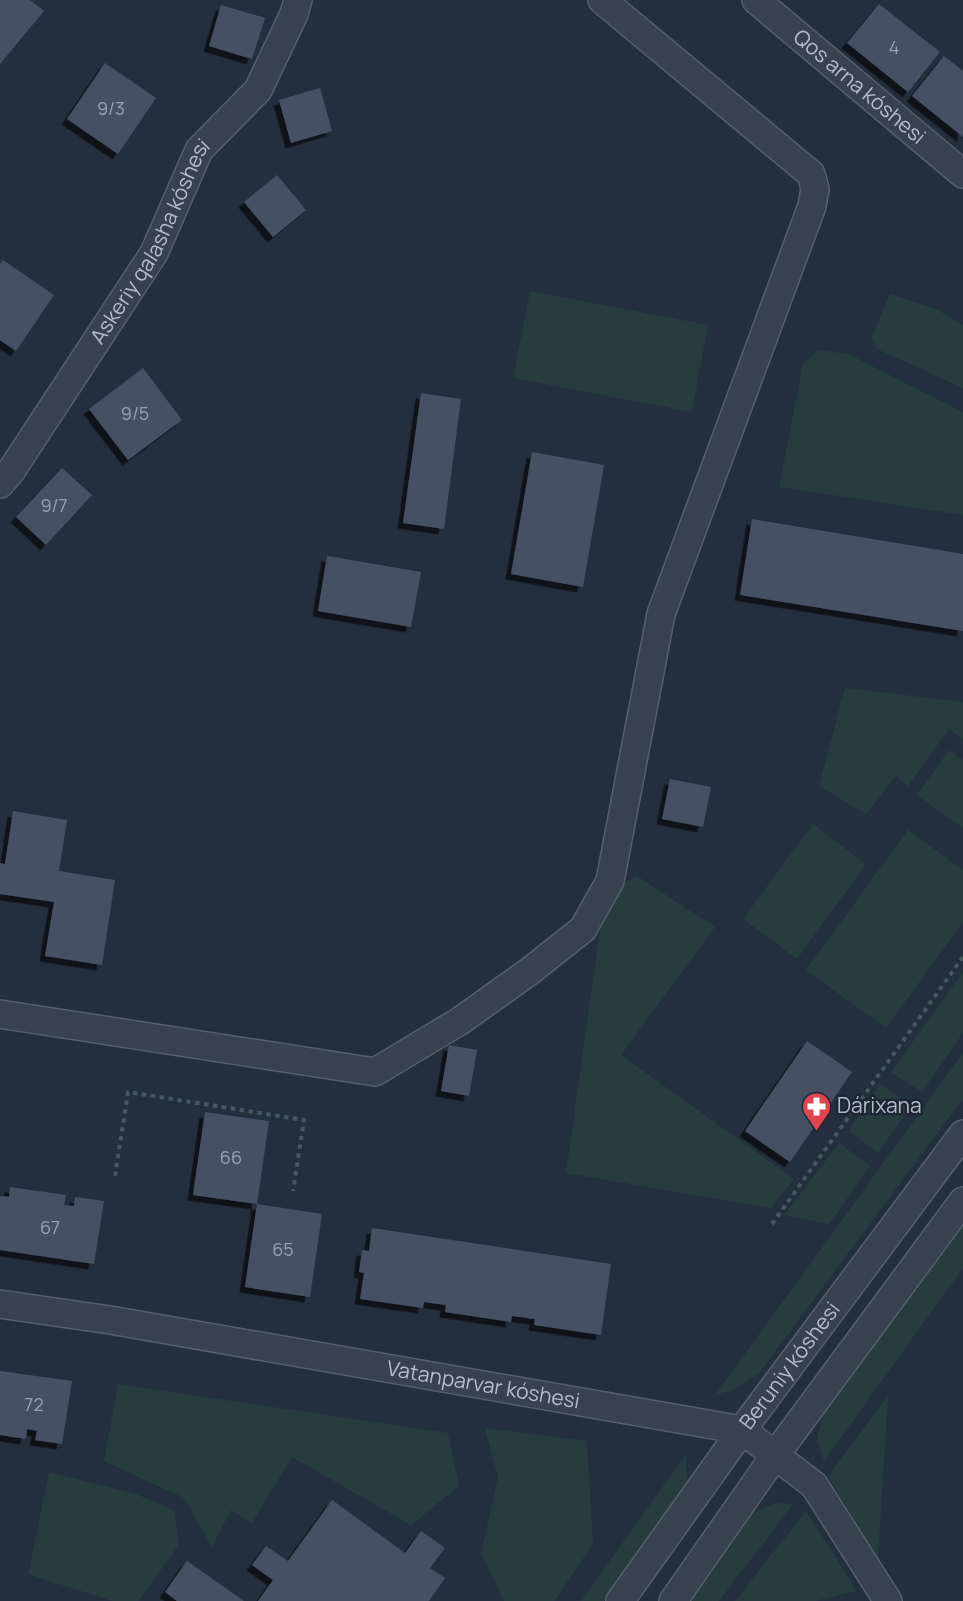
<svg xmlns="http://www.w3.org/2000/svg" width="963" height="1601" viewBox="0 0 963 1601" font-family="Manrope,sans-serif">
<style>
.green{fill:#263c3f}
.building{fill:#455162;filter:url(#shadow)}
.lines{fill:none;stroke-linecap:round;stroke-linejoin:round}
.minor-casing{stroke:#565f6c;stroke-width:30}
.path{stroke:#44595c;stroke-width:4;stroke-dasharray:4.5 4.5;stroke-linecap:butt}
.minor{stroke:#38414e;stroke-width:27}
.labels{text-anchor:middle;stroke-width:5;stroke-linejoin:round;paint-order:stroke}
.number-label{font-size:18px;fill:#98a1af}
.street-label{font-size:21px;fill:#b4bcc9;stroke:#1d2633}
.poi-label{font-size:21px;fill:#b4bcc9;stroke:#1d2633;text-anchor:start}
</style>
<defs>
<filter id="shadow"><feDropShadow dx="-5.5" dy="5.5" stdDeviation="0" flood-color="#0009"/></filter>
</defs>
<rect width="100%" height="100%" fill="#242f3e"/>
<g class="green">
<path d="M530,291L708,325L692,412L513,378Z"/>
<path d="M890,294L936,309L963,325V388L877,349L872,337Z"/>
<path d="M819,350L848,354L963,412V515L779,487L803,363Z"/>
<path d="M845,688L963,702V739L949,729L908,786L896,776L866,814L819,786Z"/>
<path d="M949,750L963,760V828L917,795Z"/>
<path d="M813,824L866,864L797,959L743,919Z"/>
<path d="M908,830L963,870V922L886,1028L806,970Z"/>
<path d="M637,876L715,927L621,1055L794,1179L771,1208L566,1173L605,894Z"/>
<path d="M963,972V1033L922,1092L891,1072Z"/>
<path d="M963,1053V1099L759,1373L735,1389L715,1395Z"/>
<path d="M880,1084L912,1105L878,1153L849,1131Z"/>
<path d="M839,1143L870,1166L829,1224L784,1215Z"/>
<path d="M963,1217V1268L824,1461L817,1440L824,1406Z"/>
<path d="M118,1384L448,1433L459,1486L411,1525L292,1457L252,1523L231,1510L212,1547L184,1498L104,1461Z"/>
<path d="M888,1396L878,1559L828,1476Z"/>
<path d="M485,1428L587,1441L593,1544L554,1601H504L481,1554L498,1478Z"/>
<path d="M686,1454L687,1484L604,1601H581Z"/>
<path d="M49,1472L136,1494L174,1510L179,1545L138,1601H112L28,1574Z"/>
<path d="M775,1503L793,1504L719,1601H691L753,1513Z"/>
<path d="M806,1511L857,1591L815,1601H735Z"/>
</g>
<g class="building">
<path d="M0,0H30L44,11L0,64Z"/>
<path d="M879,4L940,52L908,92L847,43Z"/>
<path d="M221,5L265,18L252,59L209,46Z"/>
<path d="M944,56L963,71V137L912,96Z"/>
<path d="M105,63L156,98L118,154L67,119Z"/>
<path d="M320,88L332,131L291,143L279,100Z"/>
<path d="M277,175L306,210L273,237L244,202Z"/>
<path d="M3,260L54,295L16,351L0,340V264Z"/>
<path d="M143,368L182,420L128,460L89,409Z"/>
<path d="M421,393L461,399L444,529L403,523Z"/>
<path d="M532,452L604,465L583,587L511,574Z"/>
<path d="M62,468L92,495L46,545L16,517Z"/>
<path d="M752,519L963,554V631L740,595Z"/>
<path d="M327,556L421,572L411,627L318,611Z"/>
<path d="M670,779L711,787L703,827L662,819Z"/>
<path d="M13,811L67,820L59,871L115,880L102,965L45,956L54,902L0,894V863L5,864Z"/>
<path d="M807,1041L852,1072L790,1162L745,1131Z"/>
<path d="M449,1045L477,1050L469,1096L441,1091Z"/>
<path d="M205,1112L269,1121L257,1204L193,1195Z"/>
<path d="M10,1187L66,1195L64,1205L74,1206L75,1197L104,1201L94,1264L0,1250V1196L9,1197Z"/>
<path d="M257,1204L322,1214L310,1297L245,1287Z"/>
<path d="M372,1228L611,1264L601,1335L534,1325L535,1319L512,1316L511,1322L445,1312L446,1305L424,1302L423,1308L360,1299L364,1273L359,1272L362,1250L369,1251Z"/>
<path d="M0,1371L72,1381L62,1444L35,1440L37,1431L27,1429L26,1439L0,1435Z"/>
<path d="M332,1500L405,1553L421,1531L445,1548L430,1568L445,1578L429,1601H258L273,1580L252,1565L266,1546L288,1561Z"/>
<path d="M187,1561L244,1601H177L165,1592Z"/>
</g>
<g class="lines">
<defs>
<g id="minor">
<path id="s1" d="M756,0L963,174"/>
<path id="s2" d="M0,484L11,471L154,253L199,150L258,90L294,14L298,0"/>
<path d="M0,1014L375,1072L460,1021L530,971L583,929L610,881L661,614L812,206L815,189L811,174L602,0"/>
<path id="s3" d="M0,1304L110,1320L742,1430L814,1485L888,1601"/>
<path id="s4" d="M620,1601L742,1430L963,1134"/>
<path d="M673,1601L776,1454L963,1201"/>
</g>
</defs>
<use href="#minor" class="minor-casing"/>
<g class="path">
<path d="M115,1176L128,1092L304,1120L293,1191"/>
<path d="M772,1224L963,957"/>
</g>
<use href="#minor" class="minor"/>
</g>
<defs>
<symbol id="pharmacy-pin" viewBox="-11 -11 22 30"><path d="M0 17L-7.5 6A9.5 9.5 0 1 1 7.5 6Z" fill="#e0444e" stroke="#1d2633"/><path d="M-2-6h4v4h4v4h-4v4h-4v-4h-4v-4h4Z" fill="#fff"/></symbol>
</defs>
<g fill-rule="evenodd">
<use href="#pharmacy-pin" x="800" y="1090" width="33" height="45"/>
</g>
<g class="labels">
<g class="number-label">
<text x="894" y="54">4</text>
<text x="111" y="115">9/3</text>
<text x="135" y="420">9/5</text>
<text x="54" y="512">9/7</text>
<text x="231" y="1164">66</text>
<text x="50" y="1234">67</text>
<text x="283" y="1256">65</text>
<text x="34" y="1411">72</text>
</g>
<g class="street-label">
<text dy="7" stroke="none"><textPath href="#s1" startOffset="135">Qos arna kóshesi</textPath></text>
<text dy="7" stroke="none"><textPath href="#s2" startOffset="286">Askeriy qalasha kóshesi</textPath></text>
<text dy="7" stroke="none"><textPath href="#s4" startOffset="290">Beruniy kóshesi</textPath></text>
<text dy="7" stroke="none"><textPath href="#s3" startOffset="490">Vatanparvar kóshesi</textPath></text>
</g>
<g class="poi-label">
<text x="837" y="1113">Dárixana</text>
</g>
</g>
</svg>
